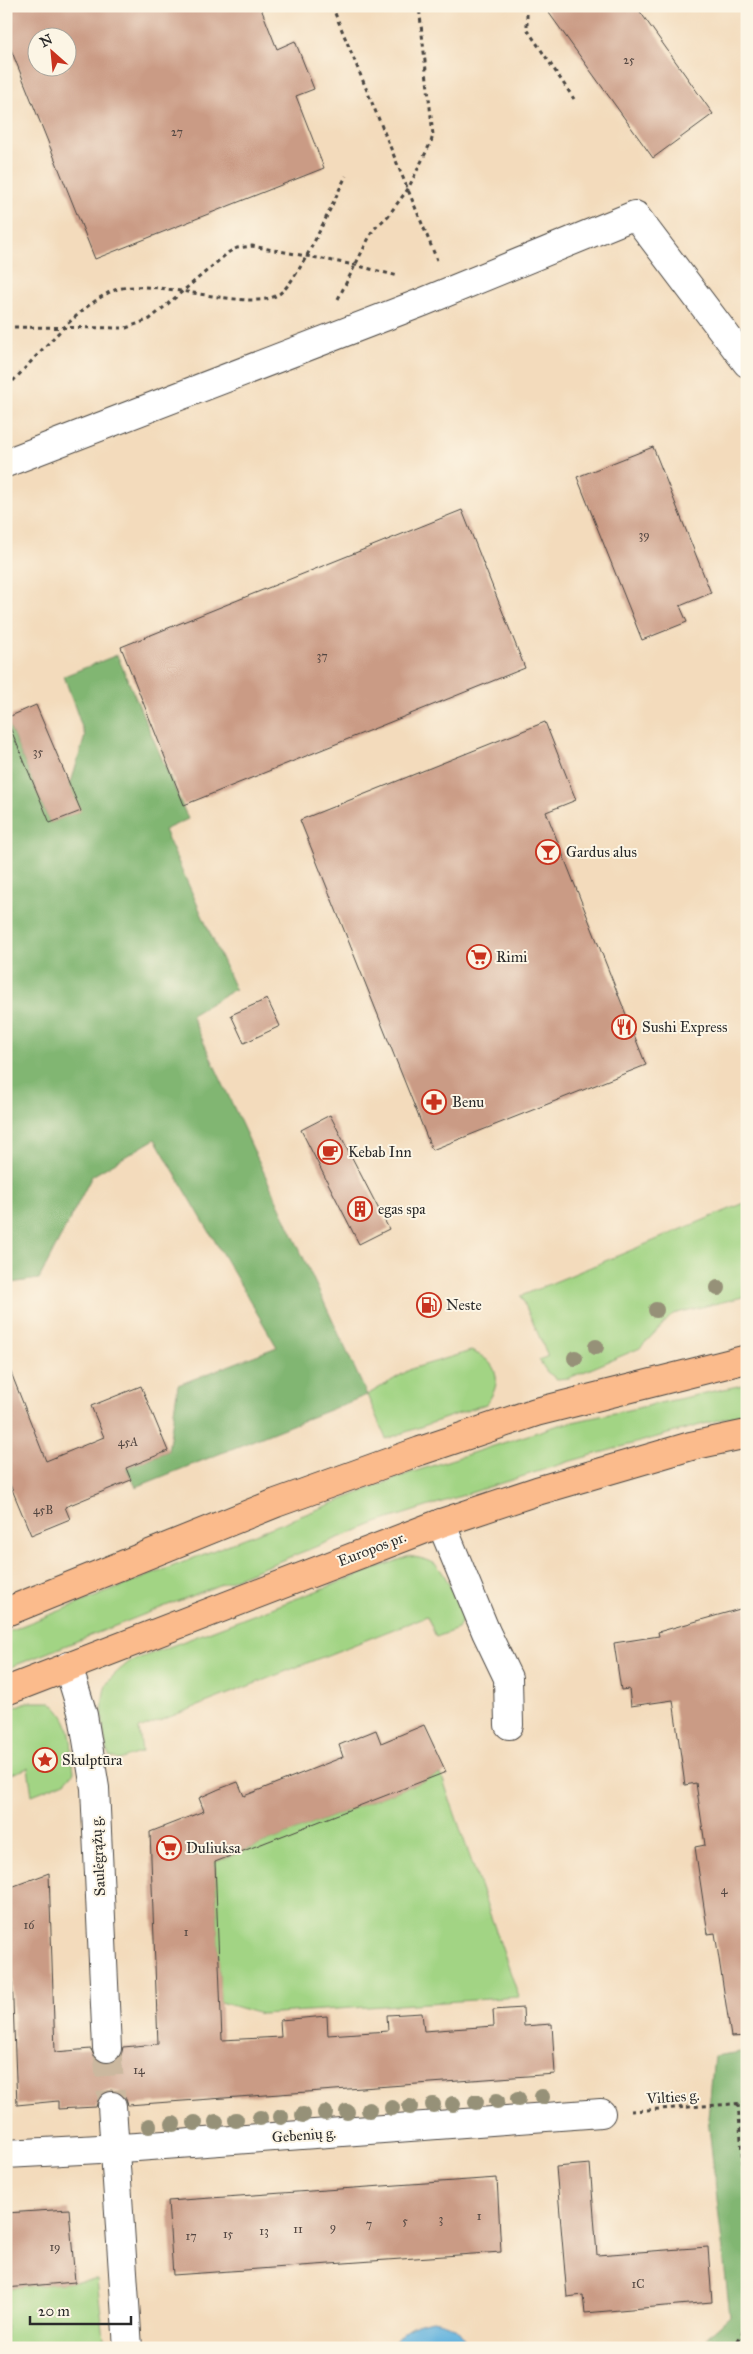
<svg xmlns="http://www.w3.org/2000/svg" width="753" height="2354" viewBox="0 0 753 2354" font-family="'IM FELL Great Primer',serif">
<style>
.green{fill:#a2d484;stroke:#668058}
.forest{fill:#81b672;stroke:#56704e}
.water{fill:#63b3de;stroke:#476f84}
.building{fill:#ca9b85;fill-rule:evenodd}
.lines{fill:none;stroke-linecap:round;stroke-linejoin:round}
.minor-tunnel{stroke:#cbb89f;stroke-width:28;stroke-dasharray:28 14;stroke-linecap:butt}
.minor-casing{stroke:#494541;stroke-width:30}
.major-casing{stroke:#494541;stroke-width:30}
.path{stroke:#494541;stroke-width:3;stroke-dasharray:4 4;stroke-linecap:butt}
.minor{stroke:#fff;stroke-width:28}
.major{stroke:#fbbb8c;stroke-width:28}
.tree{fill:#969178}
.labels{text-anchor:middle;stroke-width:4;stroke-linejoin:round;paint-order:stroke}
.number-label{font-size:12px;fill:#534742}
.poi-label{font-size:15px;fill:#2b2b2b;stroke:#fcf5e5;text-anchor:start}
.street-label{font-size:15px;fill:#2b2b2b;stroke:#fcf5e5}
</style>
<rect width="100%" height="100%" fill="#fcf5e5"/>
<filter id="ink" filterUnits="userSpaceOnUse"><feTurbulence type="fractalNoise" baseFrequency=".02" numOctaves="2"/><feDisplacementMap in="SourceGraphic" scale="10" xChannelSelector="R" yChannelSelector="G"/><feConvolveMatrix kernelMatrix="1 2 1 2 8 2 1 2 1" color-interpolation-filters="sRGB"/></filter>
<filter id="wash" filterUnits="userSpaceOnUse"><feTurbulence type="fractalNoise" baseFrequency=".0096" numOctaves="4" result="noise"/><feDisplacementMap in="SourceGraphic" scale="20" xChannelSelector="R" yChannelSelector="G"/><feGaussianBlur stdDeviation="1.12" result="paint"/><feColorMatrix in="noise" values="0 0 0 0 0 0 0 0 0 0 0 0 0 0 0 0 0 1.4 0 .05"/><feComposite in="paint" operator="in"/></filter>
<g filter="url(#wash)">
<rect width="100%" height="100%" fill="#f3dbbc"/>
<g class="green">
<path d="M747,1202V1296L673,1314L640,1348L569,1378L557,1379L547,1372L539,1360L548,1356L521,1296Z"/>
<path d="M471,1351C498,1361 504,1382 486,1404L386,1439L367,1395L411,1369Z"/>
<path d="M747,1384V1412L571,1461L376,1523L6,1669V1632L410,1473L559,1425Z"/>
<path d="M409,1556C418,1558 428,1559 435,1564C447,1573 457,1604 463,1618L458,1629L436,1637L427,1616L139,1729L142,1752L119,1760L109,1756C103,1743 99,1696 107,1684C112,1675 121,1669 129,1662Z"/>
<path d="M27,1702H51C75,1723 70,1742 74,1772L65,1782L32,1795L28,1768L6,1776V1711Z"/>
<path d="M441,1774L519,1997L261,2014L220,2002L215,1862Z"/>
<path d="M97,2280L105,2346L6,2348V2288Z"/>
<path d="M708,2336L747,2345V2348H709Z"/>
</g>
<g class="forest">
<path d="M117,655L188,819L164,830L235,989L191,1015L367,1395L136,1487L126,1468L168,1451L178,1385L277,1347L155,1139L92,1176L39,1279L11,1283L6,1281V718L50,823L80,811L70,786L85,736L64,676Z"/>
<path d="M747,2051V2345L708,2336L730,2316L708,2118L714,2056Z"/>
</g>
<path class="water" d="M433,2320C453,2324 460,2328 468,2348H395V2341C407,2327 416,2323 433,2320Z"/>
<g id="blocks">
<g class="building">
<path d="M6,6H260L277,49L295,41L314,89L296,96L324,168L95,259L6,37ZM38,38H68V68H38Z"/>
<path d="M544,6H636L713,114L653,158Z"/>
<path d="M653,447L711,593L680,606L687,622L642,640L577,477Z"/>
<path d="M462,510L525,668L184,805L121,647Z"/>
<path d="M36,705L81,811L50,823L6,718Z"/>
<path d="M545,722L576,800L546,812L646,1065L432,1150L300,820Z"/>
<path d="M267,999L280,1026L244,1043L231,1015Z"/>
<path d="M330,1115L389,1229L359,1244L301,1130Z"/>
<path d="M6,1365H8L46,1461L104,1437L91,1406L141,1386L168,1451L126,1468L131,1480L65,1507L70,1519L31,1535L6,1475Z"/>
<path d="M747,1607V2036L731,2037L715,1933L708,1934L695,1847L705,1845L696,1783L685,1785L673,1700L631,1706L629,1689L621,1690L614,1643L659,1636L658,1632Z"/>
<path d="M424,1725L446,1772L215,1862L222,2040L281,2037L280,2020L327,2016L328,2035L388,2031L387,2015L422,2013L424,2031L494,2026L493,2010L523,2008L524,2026L552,2024L555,2074L128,2105L125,2097L119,2092L111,2090L103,2093L98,2100L96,2107L58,2109V2101L17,2105L12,1976L6,1978V1889L49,1873L55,2052L91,2049L94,2056L99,2062L107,2064L115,2061L121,2056L123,2047L158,2044L150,1832L204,1811L199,1798L219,1789L238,1782L244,1796L343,1757L339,1745L376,1730L381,1743Z"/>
<path d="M590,2164L597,2255L708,2247L712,2302L585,2313L583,2295L567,2297L556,2167Z"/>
<path d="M497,2178L501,2252L173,2275L168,2201Z"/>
<path d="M69,2209L75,2282L6,2288V2213Z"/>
</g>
</g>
</g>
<g filter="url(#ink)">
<use href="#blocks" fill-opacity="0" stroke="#494541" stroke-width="1"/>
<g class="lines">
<path class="minor-tunnel" d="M107,2048L112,2106"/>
<defs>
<g id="minor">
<path d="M6,463L423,302L635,215L747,363"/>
<path d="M441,1523L486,1632L508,1678L509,1725"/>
<path d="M68,1666L83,1715L95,1788L107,2048"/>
<path d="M112,2106L128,2348"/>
<path d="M6,2154L137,2147L601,2113"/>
</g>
<g id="major">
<path d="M6,1612L276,1503L420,1451L536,1412L747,1359"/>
<path d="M6,1691L441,1523L537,1491L691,1446L747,1434"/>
</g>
</defs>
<use href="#minor" class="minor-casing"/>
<use href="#major" class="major-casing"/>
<g class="path">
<path d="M332,6L437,260"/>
<path d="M527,6V29L574,99"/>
<path d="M338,299L373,230L388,216L408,189L431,142L433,135L419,6"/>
<path d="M6,327L126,328L150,319L229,252L237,248L252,246L355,265L398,276"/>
<path d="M13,381C38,355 82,302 115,290C154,276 251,314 279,294C300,280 333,201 346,176"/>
<path d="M738,2104L747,2211"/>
<path d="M631,2111L747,2103"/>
<path d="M734,2348L747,2324"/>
</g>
<use href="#minor" class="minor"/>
<use href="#major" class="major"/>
</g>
<g class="tree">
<circle cx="718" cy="1288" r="8"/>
<circle cx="656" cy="1310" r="8"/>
<circle cx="596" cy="1347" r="8"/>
<circle cx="575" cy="1358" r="8"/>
<circle cx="542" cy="2097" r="8"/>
<circle cx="518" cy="2099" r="8"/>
<circle cx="497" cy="2101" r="8"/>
<circle cx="476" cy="2102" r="8"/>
<circle cx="453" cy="2104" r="8"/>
<circle cx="433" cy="2105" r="8"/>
<circle cx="410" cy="2107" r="8"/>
<circle cx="392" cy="2108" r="8"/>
<circle cx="369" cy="2110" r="8"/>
<circle cx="347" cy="2112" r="8"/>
<circle cx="325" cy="2113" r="8"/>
<circle cx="303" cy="2115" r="8"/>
<circle cx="281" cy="2117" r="8"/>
<circle cx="260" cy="2118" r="8"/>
<circle cx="236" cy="2120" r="8"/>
<circle cx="216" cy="2122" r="8"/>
<circle cx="195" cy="2123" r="8"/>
<circle cx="173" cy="2124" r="8"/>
<circle cx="149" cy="2126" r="8"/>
</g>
</g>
<defs>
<symbol id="bar-ring" viewBox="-11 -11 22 22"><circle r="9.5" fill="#fcf5e5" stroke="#c8321e" stroke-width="1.5"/><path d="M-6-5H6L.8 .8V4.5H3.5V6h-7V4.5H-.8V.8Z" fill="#c8321e"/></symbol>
<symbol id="supermarket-ring" viewBox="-11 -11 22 22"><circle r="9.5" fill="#fcf5e5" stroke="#c8321e" stroke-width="1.5"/><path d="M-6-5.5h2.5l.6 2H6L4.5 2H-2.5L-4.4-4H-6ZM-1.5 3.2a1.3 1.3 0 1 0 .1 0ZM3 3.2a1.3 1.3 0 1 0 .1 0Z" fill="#c8321e"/></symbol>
<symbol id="restaurant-ring" viewBox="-11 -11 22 22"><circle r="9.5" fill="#fcf5e5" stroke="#c8321e" stroke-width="1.5"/><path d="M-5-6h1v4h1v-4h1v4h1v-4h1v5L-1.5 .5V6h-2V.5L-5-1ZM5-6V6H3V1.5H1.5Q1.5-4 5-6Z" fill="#c8321e"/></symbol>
<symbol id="pharmacy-ring" viewBox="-11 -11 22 22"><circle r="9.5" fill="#fcf5e5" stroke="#c8321e" stroke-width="1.5"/><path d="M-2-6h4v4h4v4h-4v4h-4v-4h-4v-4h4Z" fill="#c8321e"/></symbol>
<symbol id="cafe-ring" viewBox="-11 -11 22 22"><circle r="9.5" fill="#fcf5e5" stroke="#c8321e" stroke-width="1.5"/><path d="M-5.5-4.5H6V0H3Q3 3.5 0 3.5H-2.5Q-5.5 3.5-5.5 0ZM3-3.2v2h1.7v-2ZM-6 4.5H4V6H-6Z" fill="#c8321e"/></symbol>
<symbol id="building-ring" viewBox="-11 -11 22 22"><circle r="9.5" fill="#fcf5e5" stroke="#c8321e" stroke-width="1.5"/><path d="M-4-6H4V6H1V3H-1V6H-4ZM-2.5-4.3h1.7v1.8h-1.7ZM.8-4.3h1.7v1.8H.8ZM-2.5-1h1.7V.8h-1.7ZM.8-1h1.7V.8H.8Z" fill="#c8321e"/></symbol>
<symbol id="fuel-ring" viewBox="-11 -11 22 22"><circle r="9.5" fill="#fcf5e5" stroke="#c8321e" stroke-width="1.5"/><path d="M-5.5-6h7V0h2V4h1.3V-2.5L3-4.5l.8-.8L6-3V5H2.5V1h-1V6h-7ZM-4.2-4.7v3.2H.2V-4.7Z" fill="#c8321e"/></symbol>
<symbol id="sight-ring" viewBox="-11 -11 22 22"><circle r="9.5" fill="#fcf5e5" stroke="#c8321e" stroke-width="1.5"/><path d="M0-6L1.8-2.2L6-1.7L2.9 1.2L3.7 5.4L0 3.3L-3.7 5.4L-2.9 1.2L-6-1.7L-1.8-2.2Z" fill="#c8321e"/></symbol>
</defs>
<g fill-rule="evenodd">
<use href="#bar-ring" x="534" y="838" width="28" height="28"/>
<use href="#supermarket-ring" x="465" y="943" width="28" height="28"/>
<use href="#restaurant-ring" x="610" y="1013" width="28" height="28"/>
<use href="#pharmacy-ring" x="420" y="1088" width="28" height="28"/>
<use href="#cafe-ring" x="316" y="1138" width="28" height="28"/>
<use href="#building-ring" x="346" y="1195" width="28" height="28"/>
<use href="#fuel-ring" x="415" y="1291" width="28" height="28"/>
<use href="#sight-ring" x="31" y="1746" width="28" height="28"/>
<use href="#supermarket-ring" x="155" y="1834" width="28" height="28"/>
</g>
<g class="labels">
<g class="number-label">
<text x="629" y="64">25</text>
<text x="177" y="136">27</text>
<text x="644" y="539">39</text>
<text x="322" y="660">37</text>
<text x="38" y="756">35</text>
<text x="128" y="1446">45A</text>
<text x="43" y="1514">45B</text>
<text x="724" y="1894">4</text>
<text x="29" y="1929">16</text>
<text x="186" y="1936">1</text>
<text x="139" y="2074">14</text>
<text x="479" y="2220">1</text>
<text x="441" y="2223">3</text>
<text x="405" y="2225">5</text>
<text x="369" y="2228">7</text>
<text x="333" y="2231">9</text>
<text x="298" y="2233">11</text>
<text x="264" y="2235">13</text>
<text x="228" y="2238">15</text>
<text x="191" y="2240">17</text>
<text x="55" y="2251">19</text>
<text x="638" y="2288">1C</text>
</g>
<g class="poi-label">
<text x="566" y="857">Gardus alus</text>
<text x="496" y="962">Rimi</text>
<text x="642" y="1032">Sushi Express</text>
<text x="452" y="1107">Benu</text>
<text x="348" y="1157">Kebab Inn</text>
<text x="378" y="1214">egas spa</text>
<text x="446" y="1310">Neste</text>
<text x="62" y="1765">Skulptūra</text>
<text x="186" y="1853">Duliuksa</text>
</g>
<g class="street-label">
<text transform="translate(372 1549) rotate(-21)" y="5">Europos pr.</text>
<text transform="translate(98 1856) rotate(-93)" y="5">Saulėgrąžų g.</text>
<text transform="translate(673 2097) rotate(-4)" y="5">Vilties g.</text>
<text transform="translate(304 2135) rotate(-4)" y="5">Gebenių g.</text>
</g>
</g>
<rect width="753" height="2354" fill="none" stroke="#fcf5e5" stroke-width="25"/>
<g transform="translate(52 52) rotate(333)"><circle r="24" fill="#fcf5e5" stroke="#a8a49b"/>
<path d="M0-4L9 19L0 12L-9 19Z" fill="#c8321e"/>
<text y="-8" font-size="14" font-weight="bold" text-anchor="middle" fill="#2b2b2b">N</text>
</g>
<path d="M30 2316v8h101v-8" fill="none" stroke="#2b2b2b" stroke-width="2.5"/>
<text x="38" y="2316" font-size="15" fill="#2b2b2b" stroke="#fcf5e5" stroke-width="4" paint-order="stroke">20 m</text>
</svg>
